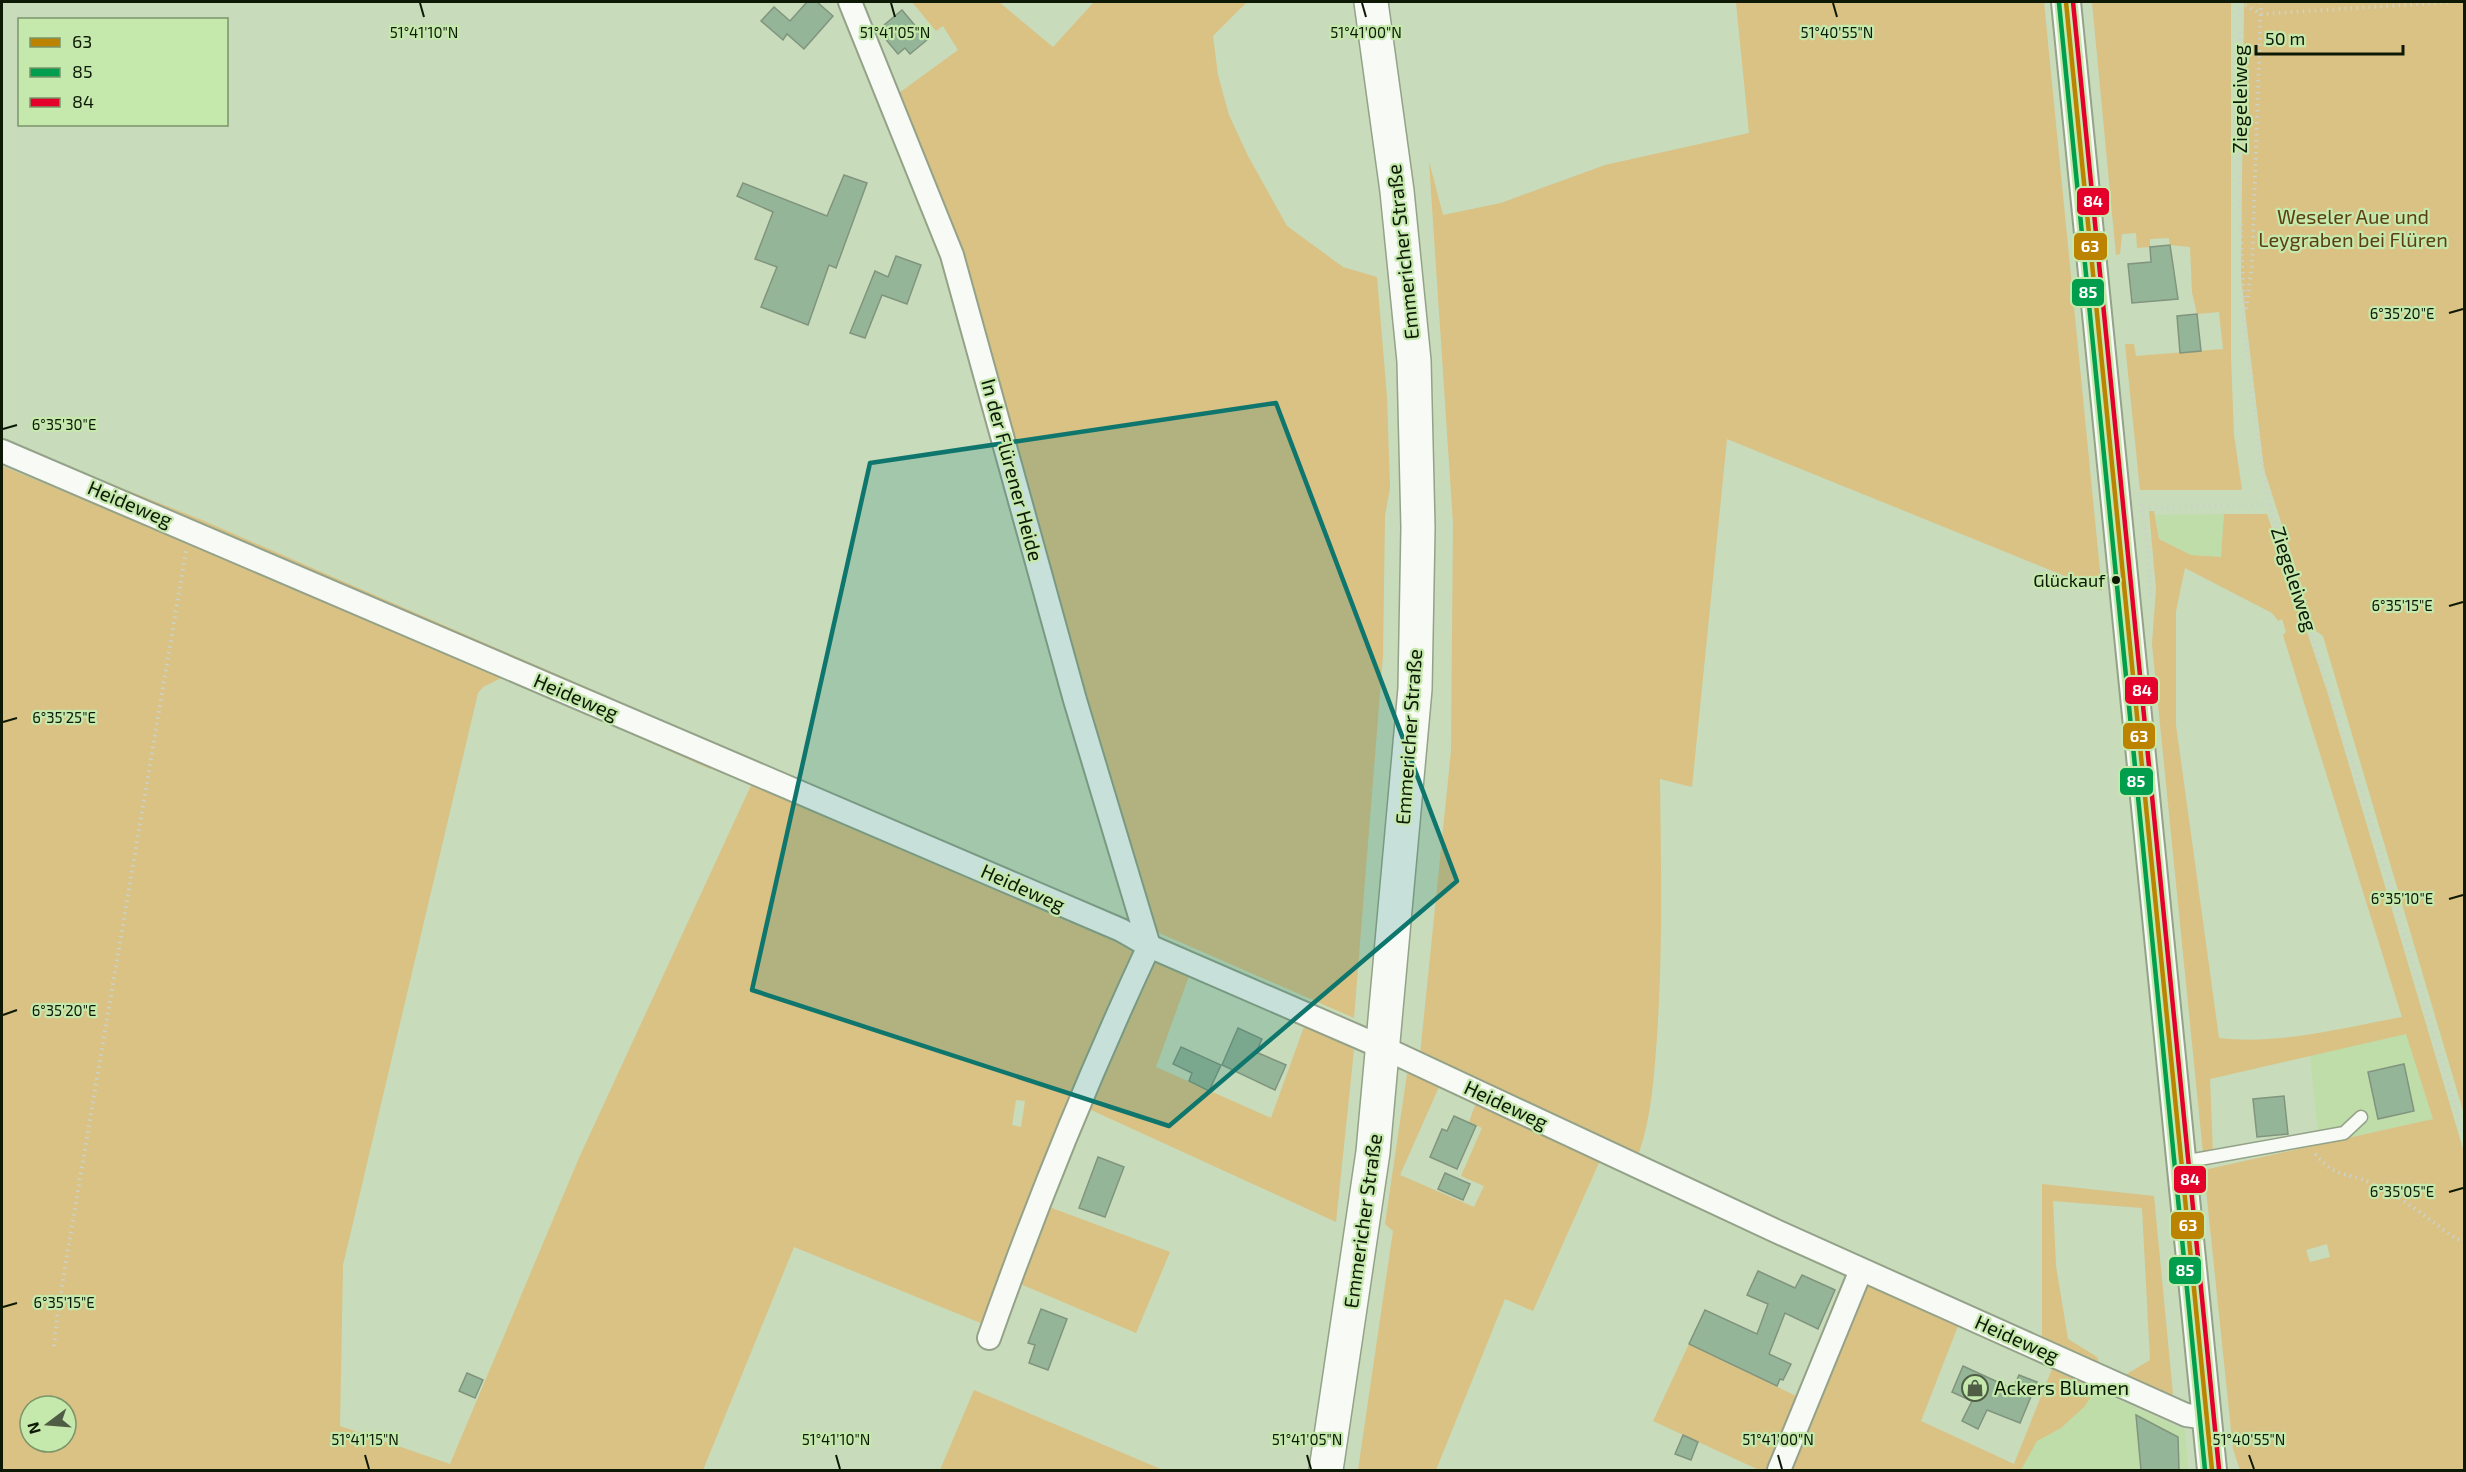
<svg xmlns="http://www.w3.org/2000/svg" width="2466" height="1472" viewBox="0 0 2466 1472" font-family="'Exo 2',sans-serif">
<style>
.built{fill:#bfdda9}
.green{fill:#dac184;fill-rule:evenodd}
.building{fill:#95b598;stroke:#80947e;stroke-width:1.5}
.lines{fill:none;stroke-linecap:round;stroke-linejoin:round}
.service-casing{stroke:#93a288;stroke-width:15}
.minor-casing{stroke:#93a288;stroke-width:26}
.tertiary-casing{stroke:#93a288;stroke-width:32}
.secondary-casing{stroke:#93a288;stroke-width:36}
.path{stroke:#ccd2c8;stroke-width:4;stroke-dasharray:1.5 4.5;stroke-linecap:butt}
.service{stroke:#f7faf5;stroke-width:12}
.minor{stroke:#f7faf5;stroke-width:22}
.tertiary{stroke:#f7faf5;stroke-width:28}
.secondary{stroke:#f7faf5;stroke-width:33}
.bus-1-casing{stroke:#c5e8ad;stroke-width:9}
.bus-2-casing{stroke:#c5e8ad;stroke-width:9}
.bus-3-casing{stroke:#c5e8ad;stroke-width:9}
.bus-1{stroke:#bc8301;stroke-width:4.5}
.bus-2{stroke:#019f4d;stroke-width:4.5}
.bus-3{stroke:#e4002b;stroke-width:4.5}
.marked{fill:#0f766e;fill-opacity:0.2;stroke:#0f766e;stroke-width:4.5;stroke-linejoin:round}
.ticks{fill:none;stroke:#0d1904;stroke-width:2}
.bus-dot{fill:#0d1904;stroke:#c5e8ad;stroke-width:2}
.labels{text-anchor:middle;stroke-width:4.5;stroke-linejoin:round;paint-order:stroke}
.bus-label{font-size:18px;fill:#0d1904;stroke:#c5e8ad;text-anchor:end}
.street-label{font-size:20px;fill:#0d1904;stroke:#c5e8ad}
.park-label{font-size:20px;fill:#5d3e0f;stroke:#c5e8ad}
.poi-label{font-size:20px;fill:#0d1904;stroke:#c5e8ad;text-anchor:start}
.ticks-label{font-size:15px;text-anchor:middle;fill:#0d1904;stroke:#c5e8ad;stroke-width:4.5;stroke-linejoin:round;paint-order:stroke}
.line-badge{stroke:#c5e8ad;stroke-width:2}
.badge-label{font-size:16px;text-anchor:middle;font-weight:bold;fill:#fff}
</style>
<rect width="100%" height="100%" fill="#c8dbba"/>
<g class="built">
<path d="M2224,514L2221,557L2191,555L2159,539L2156,515Z"/>
<path d="M2407,1034L2433,1119L2319,1144L2310,1055Z"/>
<path d="M2092,1388L2185,1430L2188,1470H2021L2037,1441L2061,1428L2085,1406L2091,1396Z"/>
</g>
<g class="green">
<path d="M912,2H999L1053,47L1094,2H1247L1213,36L1218,75L1229,115L1248,156L1287,226L1343,267L1377,277L1387,397L1390,488L1385,516L1383,656L1354,1018L1150,929L965,258L899,93L958,50L943,26L936,31Z"/>
<path d="M1736,2H2044L2102,591L1727,439L1692,787L1660,779C1661,865 1663,950 1657,1036C1654,1076 1652,1114 1639,1153L1420,1055L1451,751L1453,523L1429,161L1443,215L1501,203L1605,165L1749,133Z"/>
<path d="M2092,2H2231V358L2234,435L2242,490H2140L2125,344H2134L2136,356L2223,349L2219,312L2197,314L2192,292L2190,247L2170,245L2169,238L2150,239V247L2137,248L2136,233L2122,234L2120,254L2116,255Z"/>
<path d="M2244,2H2464V1114L2323,636L2315,630L2306,610L2296,569L2264,469L2241,277Z"/>
<path d="M2,466L99,506L109,483L202,520L724,747L710,769L503,677L483,687L478,693L343,1265L340,1426L450,1464L579,1158L754,779L1133,944L1137,954L983,1324L794,1247L703,1470H2ZM1016,1100L1025,1101L1021,1127L1012,1125ZM30,1406H66V1442H30Z"/>
<path d="M2149,511H2154L2159,539L2191,555L2221,557L2224,514H2267L2327,691L2464,1152V1470H2240L2233,1449L2204,1170L2433,1119L2406,1034L2210,1079L2213,1155L2203,1153L2152,644L2156,589ZM2185,568L2272,613L2278,621L2282,619L2286,632L2283,635L2402,1017C2342,1028 2280,1045 2219,1038L2176,725V611ZM2327,1244L2330,1257L2310,1262L2306,1250Z"/>
<path d="M1158,962L1189,976L1156,1067L1271,1118L1305,1024L1336,1038L1354,1050L1336,1222L1089,1109L1150,966Z"/>
<path d="M1412,1071L1442,1080L1400,1175L1474,1207L1484,1186L1461,1176L1482,1128L1469,1122L1477,1100L1602,1156L1533,1311L1505,1299L1436,1470H1358L1393,1231L1385,1224L1407,1074Z"/>
<path d="M2042,1184L2154,1196L2173,1394L2166,1398L2122,1377L2150,1360L2142,1208L2053,1201L2056,1266L2068,1339L2097,1357L2100,1366L2042,1340Z"/>
<path d="M1049,1207L1170,1252L1136,1333L1018,1283Z"/>
<path d="M1866,1283L1958,1326L1921,1421L2014,1464L2052,1369L2092,1388L2091,1396L2085,1406L2061,1428L2037,1441L2021,1470H1788Z"/>
<path d="M1689,1344L1800,1398L1770,1470H1759L1653,1421Z"/>
<path d="M974,1390L1163,1470H940Z"/>
</g>
<g class="building">
<path d="M807,2H817L833,16L804,49L787,34L783,40L761,21L774,7L790,21Z"/>
<path d="M902,10L927,40L910,54L905,48L898,54L878,30Z"/>
<path d="M844,175L867,183L836,268L829,265L808,325L761,307L777,267L755,259L773,212L737,196L743,183L827,216Z"/>
<path d="M2170,245L2178,299L2132,303L2128,264L2151,262L2150,247Z"/>
<path d="M896,256L921,265L907,304L882,295L865,338L850,333L875,271L888,277Z"/>
<path d="M2197,314L2201,351L2180,353L2177,316Z"/>
<path d="M1238,1028L1262,1039L1256,1052L1286,1065L1275,1090L1222,1065Z"/>
<path d="M1181,1047L1221,1065L1209,1091L1189,1081L1192,1073L1173,1064Z"/>
<path d="M2404,1064L2414,1111L2378,1119L2368,1072Z"/>
<path d="M2284,1096L2288,1134L2257,1137L2253,1099Z"/>
<path d="M1454,1116L1476,1126L1457,1169L1430,1157L1442,1129L1447,1131Z"/>
<path d="M1098,1157L1124,1167L1105,1217L1079,1208Z"/>
<path d="M1445,1173L1470,1184L1463,1200L1438,1189Z"/>
<path d="M1758,1271L1795,1288L1802,1275L1835,1290L1818,1329L1785,1313L1769,1354L1791,1364L1783,1380L1780,1379L1777,1386L1689,1344L1705,1310L1757,1334L1768,1304L1747,1295Z"/>
<path d="M1041,1309L1067,1319L1048,1370L1029,1363L1035,1345L1028,1343Z"/>
<path d="M1963,1366L2013,1389L2019,1375L2037,1382L2020,1423L1987,1410L1978,1429L1962,1421L1972,1401L1952,1392Z"/>
<path d="M467,1373L483,1380L475,1398L459,1391Z"/>
<path d="M2136,1415L2178,1437L2179,1470H2141Z"/>
<path d="M1683,1435L1698,1442L1691,1460L1675,1454Z"/>
</g>
<g class="lines">
<defs>
<path id="service" d="M2183,1162L2344,1133L2361,1117"/>
<g id="minor">
<path d="M850,2L952,255L1075,700L1149,946C1089,1075 1036,1205 989,1338"/>
<path d="M2,451L1121,930L1149,946L1384,1048L1778,1232L2186,1415L2207,1418"/>
<path d="M1779,1470L1861,1270"/>
</g>
<path id="tertiary" d="M2066,2L2212,1470"/>
<path id="secondary" d="M1326,1470L1373,1152L1415,689L1418,528L1414,361L1397,191L1371,2"/>
</defs>
<use href="#service" class="service-casing"/>
<use href="#minor" class="minor-casing"/>
<use href="#tertiary" class="tertiary-casing"/>
<use href="#secondary" class="secondary-casing"/>
<g class="path">
<path d="M2240,2V203L2244,322L2257,435L2269,504L2364,799L2464,1137"/>
<path d="M2240,2L2261,14L2452,2"/>
<path d="M2246,309L2252,265L2261,2"/>
<path d="M2141,504L2148,546L2150,595"/>
<path d="M2143,508L2269,504"/>
<path d="M2315,1154C2337,1179 2344,1171 2371,1183C2402,1197 2429,1219 2456,1239L2464,1241"/>
<path d="M54,1346L58,1309L186,551"/>
</g>
<use href="#service" class="service"/>
<use href="#minor" class="minor"/>
<use href="#tertiary" class="tertiary"/>
<use href="#secondary" class="secondary"/>
<defs>
<path id="bus-1" d="M2066,2L2212,1470"/>
<path id="bus-2" d="M2059,3L2205,1470"/>
<path id="bus-3" d="M2073,2L2219,1469"/>
</defs>
<use href="#bus-1" class="bus-1-casing"/>
<use href="#bus-2" class="bus-2-casing"/>
<use href="#bus-3" class="bus-3-casing"/>
<use href="#bus-1" class="bus-1"/>
<use href="#bus-2" class="bus-2"/>
<use href="#bus-3" class="bus-3"/>
</g>
<path class="marked" d="M1276,403L1457,881L1169,1126L752,990L870,463Z"/>
<path class="ticks" d="M420,3L424,17M891,3L895,17M1362,3L1366,17M1833,3L1837,17M2449,313L2463,309M3,429L17,425M2449,606L2463,602M3,722L17,718M2449,899L2463,895M3,1015L17,1010M2449,1192L2463,1188M3,1307L17,1303M365,1455L369,1469M836,1455L840,1469M1307,1455L1311,1469M1778,1455L1782,1469M2249,1455L2254,1469"/>
<defs>
<symbol id="shop-ring" viewBox="-11 -11 22 22"><circle r="9.5" fill="#c5e8ad" stroke="#4e5d44" stroke-width="1.5"/><path d="M-5-2.5h2.3a2.7 3.5 0 0 1 5.4 0H5L5.5 6h-11ZM-1.5-2.5h3a1.5 2.3 0 0 0-3 0Z" fill="#4e5d44"/></symbol>
</defs>
<g fill-rule="evenodd">
<use href="#shop-ring" x="1960" y="1373" width="30" height="30"/>
</g>
<circle class="bus-dot" cx="2116" cy="580" r="5"/>
<g class="labels">
<g class="bus-label">
<text x="2105" y="587">Glückauf</text>
</g>
<g class="street-label">
<text transform="translate(2240 99) rotate(-90)" y="7">Ziegeleiweg</text>
<text transform="translate(1403 252) rotate(-96)" y="7">Emmericher Straße</text>
<text transform="translate(1012 470) rotate(75)" y="7">In der Flürener Heide</text>
<text transform="translate(130 504) rotate(23)" y="7">Heideweg</text>
<text transform="translate(2294 579) rotate(72)" y="7">Ziegeleiweg</text>
<text transform="translate(576 697) rotate(23)" y="7">Heideweg</text>
<text transform="translate(1409 737) rotate(-86)" y="7">Emmericher Straße</text>
<text transform="translate(1023 888) rotate(24)" y="7">Heideweg</text>
<text transform="translate(1506 1105) rotate(25)" y="7">Heideweg</text>
<text transform="translate(1363 1221) rotate(-82)" y="7">Emmericher Straße</text>
<text transform="translate(2017 1339) rotate(24)" y="7">Heideweg</text>
</g>
<g class="park-label">
<text x="2353" y="224">Weseler Aue und<tspan x="2353" dy="23">Leygraben bei Flüren</tspan></text>
</g>
<g class="poi-label">
<text x="1994" y="1395">Ackers Blumen</text>
</g>
</g>
<g class="ticks-label">
<text x="424" y="38">51°41'10"N</text>
<text x="895" y="38">51°41'05"N</text>
<text x="1366" y="38">51°41'00"N</text>
<text x="1837" y="38">51°40'55"N</text>
<text x="2402" y="319">6°35'20"E</text>
<text x="64" y="430">6°35'30"E</text>
<text x="2402" y="611">6°35'15"E</text>
<text x="64" y="723">6°35'25"E</text>
<text x="2402" y="904">6°35'10"E</text>
<text x="64" y="1016">6°35'20"E</text>
<text x="2402" y="1197">6°35'05"E</text>
<text x="64" y="1308">6°35'15"E</text>
<text x="365" y="1445">51°41'15"N</text>
<text x="836" y="1445">51°41'10"N</text>
<text x="1307" y="1445">51°41'05"N</text>
<text x="1778" y="1445">51°41'00"N</text>
<text x="2249" y="1445">51°40'55"N</text>
</g>
<g class="line-badge">
<rect x="2076" y="187" width="34" height="29" rx="6" fill="#e4002b"/>
<rect x="2073" y="232" width="35" height="29" rx="6" fill="#bc8301"/>
<rect x="2071" y="278" width="34" height="29" rx="6" fill="#019f4d"/>
<rect x="2124" y="676" width="35" height="29" rx="6" fill="#e4002b"/>
<rect x="2122" y="722" width="34" height="28" rx="6" fill="#bc8301"/>
<rect x="2119" y="767" width="35" height="29" rx="6" fill="#019f4d"/>
<rect x="2173" y="1165" width="34" height="29" rx="6" fill="#e4002b"/>
<rect x="2170" y="1211" width="35" height="29" rx="6" fill="#bc8301"/>
<rect x="2168" y="1256" width="34" height="29" rx="6" fill="#019f4d"/>
</g>
<g class="badge-label">
<text x="2093" y="207">84</text>
<text x="2090" y="252">63</text>
<text x="2088" y="298">85</text>
<text x="2142" y="696">84</text>
<text x="2139" y="742">63</text>
<text x="2136" y="787">85</text>
<text x="2190" y="1185">84</text>
<text x="2188" y="1231">63</text>
<text x="2185" y="1276">85</text>
</g>
<rect width="2466" height="1472" fill="none" stroke="#0d1904" stroke-width="6"/>
<rect x="18" y="18" width="210" height="108" fill="#c5e8ad" stroke="#7b9569" stroke-width="1.5"/>
<rect x="30" y="38" width="30" height="9" fill="#bc8301" stroke="#7b9569" stroke-width="1.5"/>
<text x="72" y="48" font-size="18" fill="#0d1904">63</text>
<rect x="30" y="68" width="30" height="9" fill="#019f4d" stroke="#7b9569" stroke-width="1.5"/>
<text x="72" y="78" font-size="18" fill="#0d1904">85</text>
<rect x="30" y="98" width="30" height="9" fill="#e4002b" stroke="#7b9569" stroke-width="1.5"/>
<text x="72" y="108" font-size="18" fill="#0d1904">84</text>
<g transform="translate(48 1424) rotate(254)"><circle r="28" fill="#c5e8ad" stroke="#7b9569" stroke-width="1.5"/>
<path d="M0-4.5L10 22L0 15L-10 22Z" fill="#4e5d44"/>
<text y="-9" font-size="16" font-weight="bold" text-anchor="middle" fill="#0d1904">N</text>
</g>
<path d="M2256 45v9h147v-9" fill="none" stroke="#0d1904" stroke-width="3"/>
<text x="2265" y="45" font-size="18" fill="#0d1904" stroke="#c5e8ad" stroke-width="4.5" paint-order="stroke">50 m</text>
</svg>
